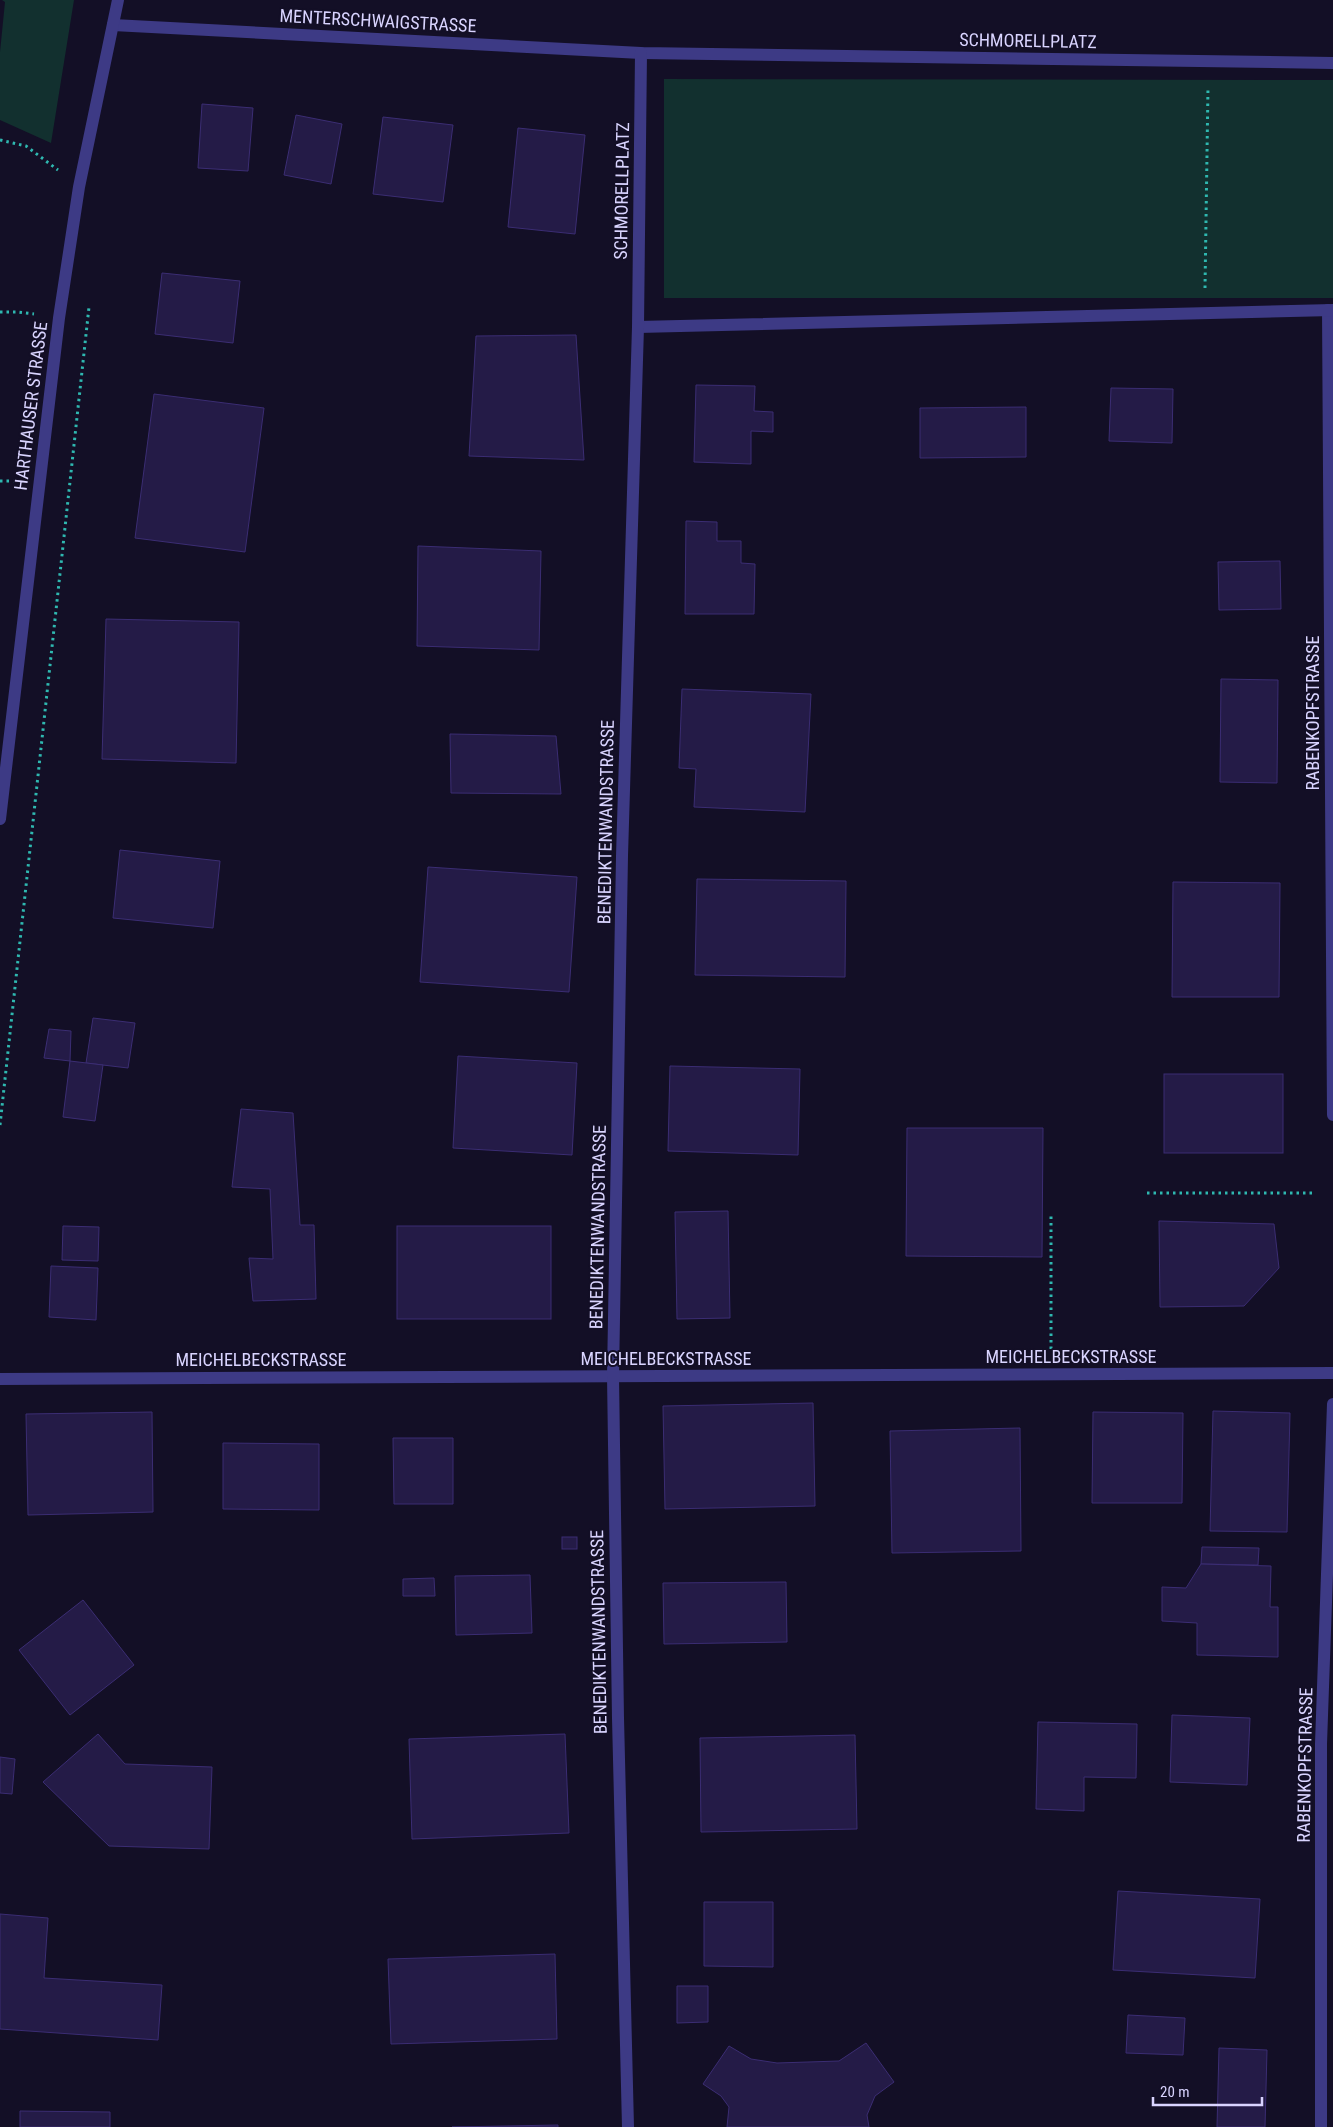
<svg xmlns="http://www.w3.org/2000/svg" width="1333" height="2127" viewBox="0 0 1333 2127" font-family="'Roboto Condensed',sans-serif">
<style>
.green{fill:#12302f}
.building{fill:#241b47;stroke:#3b2d73}
.lines{fill:none;stroke-linecap:round;stroke-linejoin:round}
.path{stroke:#2fb8b0;stroke-width:3;stroke-dasharray:2.5 4;stroke-linecap:butt}
.minor{stroke:#3d3a85;stroke-width:12}
.labels{text-anchor:middle;stroke-width:4;stroke-linejoin:round;paint-order:stroke}
.street-label{font-size:18px;fill:#d9d4ff;stroke:#130f26}
</style>
<rect width="100%" height="100%" fill="#130f26"/>
<g class="green">
<path d="M2,0H74L51,143L0,120V52L5,2Z"/>
<path d="M664,79L1333,80V298H664Z"/>
</g>
<g class="building">
<path d="M202,104L253,108L248,171L198,168Z"/>
<path d="M296,115L342,124L331,184L284,175Z"/>
<path d="M383,117L453,125L443,202L373,194Z"/>
<path d="M518,128L585,135L575,234L508,227Z"/>
<path d="M162,273L240,281L233,343L155,334Z"/>
<path d="M576,335L584,460L469,456L476,336Z"/>
<path d="M696,385L755,386L754,411L773,412V432L751,431V464L694,462Z"/>
<path d="M1111,388L1173,389L1172,443L1109,441Z"/>
<path d="M154,394L264,408L245,552L135,538Z"/>
<path d="M1026,407V457L920,458V408Z"/>
<path d="M686,521L717,522V541H741V563L755,564L754,614H685Z"/>
<path d="M418,546L541,551L539,650L417,646Z"/>
<path d="M1280,561L1281,609L1219,610L1218,562Z"/>
<path d="M106,619L239,622L236,763L102,759Z"/>
<path d="M1221,679L1278,680L1277,783L1220,782Z"/>
<path d="M682,689L811,694L805,812L694,807L696,769L679,768Z"/>
<path d="M450,734L556,736L561,794L451,793Z"/>
<path d="M120,850L220,861L213,928L113,918Z"/>
<path d="M428,867L577,877L569,992L420,982Z"/>
<path d="M697,879L846,881L845,977L695,975Z"/>
<path d="M1173,882L1280,883L1279,997H1172Z"/>
<path d="M93,1018L135,1023L128,1068L86,1063Z"/>
<path d="M49,1029L71,1031L70,1061L44,1058Z"/>
<path d="M458,1056L577,1063L572,1155L453,1148Z"/>
<path d="M70,1061L103,1065L95,1121L63,1117Z"/>
<path d="M670,1066L800,1069L798,1155L668,1151Z"/>
<rect x="1164" y="1074" width="119" height="79"/>
<path d="M241,1109L293,1113L300,1225H314L316,1299L253,1301L249,1258L273,1259L270,1189L232,1187Z"/>
<path d="M907,1128H1043L1042,1257L906,1256Z"/>
<path d="M728,1211L730,1318L677,1319L675,1212Z"/>
<path d="M1159,1221L1274,1224L1279,1268L1244,1306L1160,1307Z"/>
<path d="M63,1226L99,1227L98,1261L62,1260Z"/>
<rect x="397" y="1226" width="154" height="93"/>
<path d="M51,1266L98,1268L96,1320L49,1317Z"/>
<path d="M813,1403L815,1506L665,1509L663,1406Z"/>
<path d="M1213,1411L1290,1413L1287,1532L1210,1531Z"/>
<path d="M152,1412L153,1512L28,1515L26,1414Z"/>
<path d="M1093,1412L1183,1413L1182,1503H1092Z"/>
<path d="M1020,1428L1021,1551L892,1553L890,1431Z"/>
<path d="M393,1438H453V1504H394Z"/>
<path d="M223,1443L319,1444V1510L223,1509Z"/>
<rect x="562" y="1537" width="15" height="12"/>
<path d="M1202,1547L1259,1548L1258,1565L1201,1564Z"/>
<path d="M1201,1564L1271,1566L1270,1607H1278V1657L1197,1655V1623L1162,1621V1587L1186,1588Z"/>
<path d="M530,1575L532,1633L456,1635L455,1576Z"/>
<path d="M434,1578L435,1596H403V1579Z"/>
<path d="M786,1582L787,1642L664,1644L663,1583Z"/>
<path d="M83,1600L134,1665L70,1715L19,1650Z"/>
<path d="M1172,1715L1250,1718L1247,1785L1170,1782Z"/>
<path d="M1038,1722L1137,1724L1136,1778L1084,1777V1811L1036,1809Z"/>
<path d="M98,1734L125,1764L212,1767L209,1849L109,1846L43,1782Z"/>
<path d="M565,1734L569,1833L412,1839L409,1739Z"/>
<path d="M855,1735L857,1829L701,1832L700,1738Z"/>
<path d="M0,1757L15,1759L12,1794L0,1793Z"/>
<path d="M1118,1891L1260,1899L1255,1978L1113,1970Z"/>
<path d="M704,1902H773V1967L704,1966Z"/>
<path d="M0,1914L48,1918L44,1978L162,1985L158,2040L0,2029Z"/>
<path d="M555,1954L557,2039L391,2044L388,1959Z"/>
<path d="M677,1986H708V2022L677,2023Z"/>
<path d="M1128,2015L1185,2018L1183,2055L1126,2053Z"/>
<path d="M866,2043L894,2082L875,2096L867,2115L869,2127H727L729,2107L721,2096L703,2084L729,2046L751,2059L777,2063L839,2061Z"/>
<path d="M1219,2048L1267,2050L1265,2127H1217Z"/>
<path d="M20,2111L110,2112V2127H20Z"/>
<path d="M558,2125V2127H452Z"/>
</g>
<g class="lines">
<g class="path">
<path d="M0,140L26,146L58,170"/>
<path d="M1205,288L1208,87"/>
<path d="M0,312H17L34,314"/>
<path d="M0,481H14"/>
<path d="M0,1125L89,307"/>
<path d="M1147,1193H1314"/>
<path d="M1051,1349V1215"/>
</g>
<g class="minor">
<path d="M113,25L641,53L1333,63"/>
<path d="M1328,310L1333,1115"/>
<path d="M638,327L1333,310"/>
<path d="M0,819L59,318L79,187L118,0"/>
<path d="M0,1379L1333,1373"/>
<path d="M628,2127L618,1718L613,1376L622,856L638,327L641,53"/>
<path d="M1321,2127V1744L1333,1404"/>
</g>
</g>
<g class="labels">
<g class="street-label">
<text transform="translate(378 21) rotate(3)" y="6">MENTERSCHWAIGSTRASSE</text>
<text transform="translate(1028 41) rotate(1)" y="6">SCHMORELLPLATZ</text>
<text transform="translate(622 191) rotate(-89)" y="6">SCHMORELLPLATZ</text>
<text transform="translate(31 406) rotate(-83)" y="6">HARTHAUSER STRASSE</text>
<text transform="translate(1313 713) rotate(-90)" y="6">RABENKOPFSTRASSE</text>
<text transform="translate(606 822) rotate(-89)" y="6">BENEDIKTENWANDSTRASSE</text>
<text transform="translate(598 1227) rotate(-89)" y="6">BENEDIKTENWANDSTRASSE</text>
<text x="1071" y="1363">MEICHELBECKSTRASSE</text>
<text x="666" y="1365">MEICHELBECKSTRASSE</text>
<text x="261" y="1366">MEICHELBECKSTRASSE</text>
<text transform="translate(599 1632) rotate(-91)" y="6">BENEDIKTENWANDSTRASSE</text>
<text transform="translate(1305 1765) rotate(-89)" y="6">RABENKOPFSTRASSE</text>
</g>
</g>
<path d="M1153 2097v8h109v-8" fill="none" stroke="#d9d4ff" stroke-width="2.5"/>
<text x="1160" y="2097" font-size="15" fill="#d9d4ff" stroke="#130f26" stroke-width="4" paint-order="stroke">20 m</text>
</svg>
